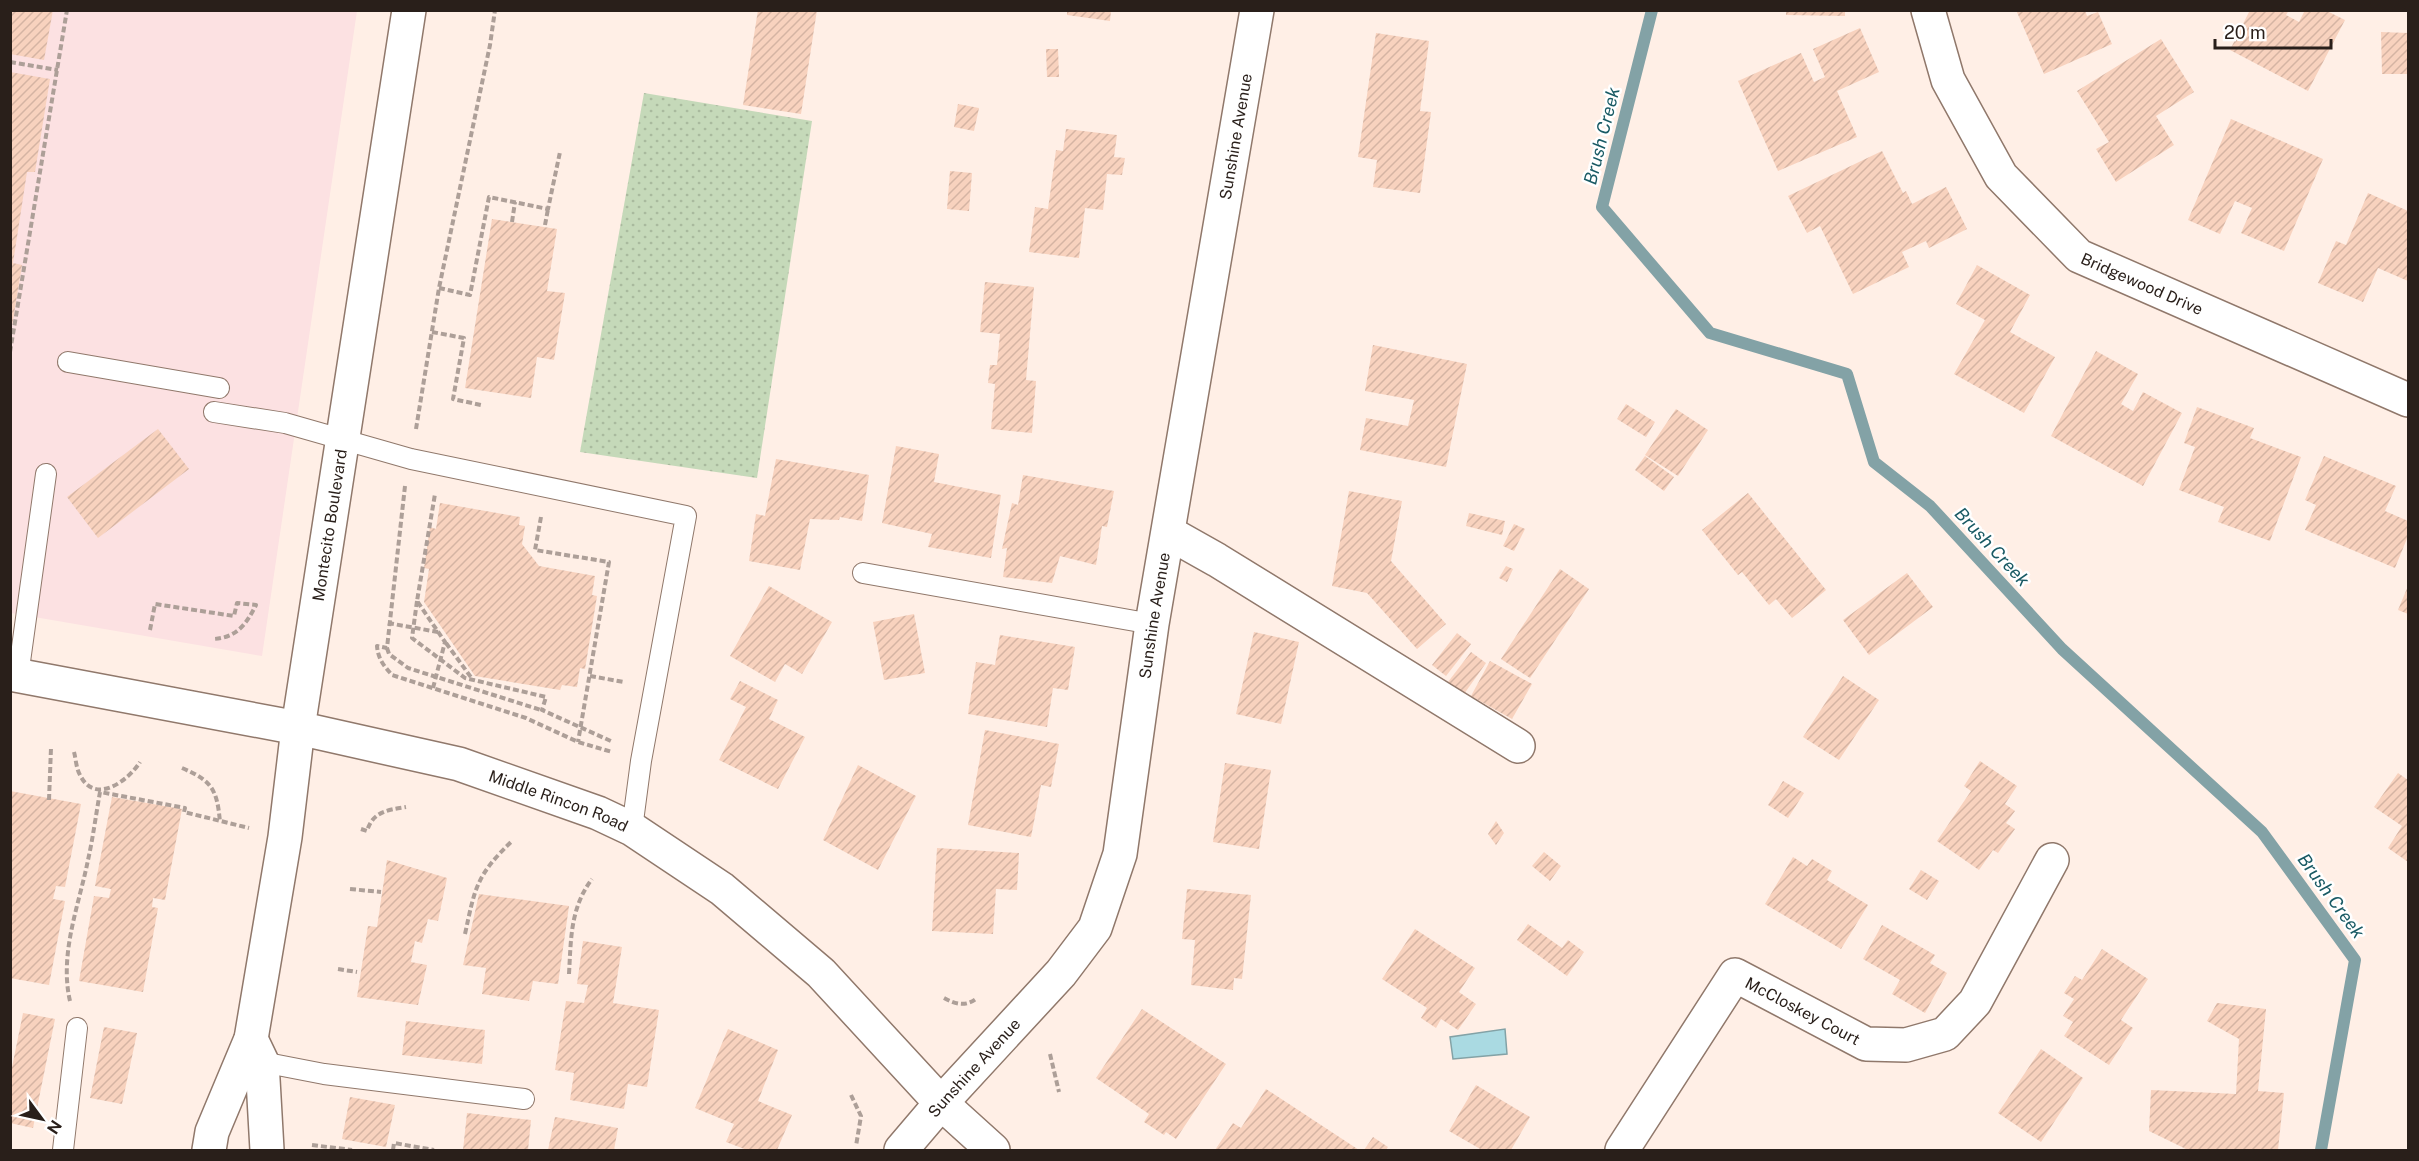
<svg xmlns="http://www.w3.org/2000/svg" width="2419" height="1161" viewBox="0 0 2419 1161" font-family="'Public Sans',sans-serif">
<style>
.commercial{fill:#fce1e2}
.grass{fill:url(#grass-dots)}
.water{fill:#aadae2;stroke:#83a2a6;stroke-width:1.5}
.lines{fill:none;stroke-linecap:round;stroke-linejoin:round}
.stream{stroke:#83a2a6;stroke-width:12}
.building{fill:url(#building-hatch)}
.service-casing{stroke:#90786b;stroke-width:22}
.minor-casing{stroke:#90786b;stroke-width:36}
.tertiary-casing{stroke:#90786b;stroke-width:36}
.secondary-casing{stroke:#90786b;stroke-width:36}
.path{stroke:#ad9f98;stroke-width:4;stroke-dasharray:6 3;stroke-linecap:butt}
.service{stroke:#fff;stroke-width:20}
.minor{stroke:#fff;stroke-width:33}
.tertiary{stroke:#fff;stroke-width:33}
.secondary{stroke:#fff;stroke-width:33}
.labels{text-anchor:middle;stroke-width:5;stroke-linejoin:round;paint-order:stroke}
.street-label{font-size:16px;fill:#291f1a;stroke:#fff}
.water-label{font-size:18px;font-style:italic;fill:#195a64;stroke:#fff}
</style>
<defs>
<pattern id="grass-dots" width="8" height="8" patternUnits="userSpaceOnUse" patternTransform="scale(1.5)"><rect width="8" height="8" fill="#c5d9b9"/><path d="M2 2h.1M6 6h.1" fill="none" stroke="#a9ba9e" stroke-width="1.8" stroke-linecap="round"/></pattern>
<pattern id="building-hatch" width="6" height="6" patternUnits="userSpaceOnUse" patternTransform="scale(1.5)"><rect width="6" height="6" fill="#f8d2be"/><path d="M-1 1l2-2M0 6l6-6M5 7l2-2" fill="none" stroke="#d5b4a3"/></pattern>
</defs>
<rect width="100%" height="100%" fill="#ffefe6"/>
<path class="commercial" d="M10,11H357L262,656L11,613Z"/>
<path class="grass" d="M644,93L812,121L757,478L580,452Z"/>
<path class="water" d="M1505,1029L1507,1054L1453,1059L1450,1037Z"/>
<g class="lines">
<path class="stream" d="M1652,10L1602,207L1710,333L1847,374L1874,462L1930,506L2062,649L2262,832L2355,960L2321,1150"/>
</g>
<g class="building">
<path d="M10,10H53L44,60L10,54Z"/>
<path d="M758,10H817L801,114L743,105Z"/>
<path d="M1067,10H1111L1110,21L1067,15Z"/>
<path d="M1786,10H1845V16L1786,15Z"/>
<path d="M2016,10H2085L2087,16L2098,12L2112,44L2044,74Z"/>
<path d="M2246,10H2289L2286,15L2299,22L2305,10H2325L2345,20L2308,91L2230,50L2249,12Z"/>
<path d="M1860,28L1879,72L1837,91L1857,137L1778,171L1738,81L1801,53L1814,82L1825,77L1813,49Z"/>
<path d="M2381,32L2408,33V74H2382Z"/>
<path d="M1376,33L1429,41L1420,111L1431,112L1420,193L1373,187L1377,160L1358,157Z"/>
<path d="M2161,39L2194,92L2156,116L2174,145L2116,182L2096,149L2109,142L2077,91Z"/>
<path d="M1046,49H1058L1059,77H1047Z"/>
<path d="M10,72L50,79L35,172H27L13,263L22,265L12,326Z"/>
<path d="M958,104L979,108L974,131L954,127Z"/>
<path d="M2231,119L2323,159L2284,251L2241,233L2252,208L2235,201L2220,234L2188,220Z"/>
<path d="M1066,129L1117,135L1114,157L1125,158L1122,175L1107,174L1103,210L1085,208L1079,258L1029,252L1035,207L1048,209L1056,150L1063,151Z"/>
<path d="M1882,151L1903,193L1906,191L1912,204L1946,187L1967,229L1929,248L1926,241L1902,252L1909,267L1853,294L1820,226L1807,233L1788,196Z"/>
<path d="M950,171L972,173L969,211L947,209Z"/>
<path d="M2368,193L2408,211V281L2378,268L2363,302L2318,283L2336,241L2346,245Z"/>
<path d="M492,219L557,229L547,291L565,293L554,360L537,357L531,398L465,388Z"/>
<path d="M1977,265L2030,295L2010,332L2055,357L2024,413L1954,374L1985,320L1956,304Z"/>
<path d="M985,282L1034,287L1026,380L1036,381L1032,433L991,429L995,384L988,383L990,365H997L1000,334L980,332Z"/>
<path d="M1373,345L1467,364L1446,467L1360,450L1366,418L1408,426L1414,400L1365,391Z"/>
<path d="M2096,351L2138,374L2121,404L2133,411L2143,392L2182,413L2143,486L2051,436Z"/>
<path d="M1626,404L1655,422L1646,437L1617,419Z"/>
<path d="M2197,407L2254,428L2250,438L2301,457L2270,541L2218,522L2224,507L2179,490L2195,447L2184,443Z"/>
<path d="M1676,409L1708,430L1678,476L1645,455Z"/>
<path d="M158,429L189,469L98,538L67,497Z"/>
<path d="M896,446L939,454L934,482L1001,495L991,558L928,547L932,534L882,523Z"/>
<path d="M1645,456L1674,477L1664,491L1635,470Z"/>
<path d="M2324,456L2396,486L2385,511L2408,521V536L2395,568L2305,530L2316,505L2305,500Z"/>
<path d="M776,459L869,475L862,521L840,517L839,520L810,519L800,570L749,561L756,514L765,516Z"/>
<path d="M1023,475L1114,491L1107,527L1102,526L1096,565L1060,556L1052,583L1003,577L1007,548L1002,549L1012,503L1018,505Z"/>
<path d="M1349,491L1402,501L1391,561L1446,624L1417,649L1367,593L1332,586Z"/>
<path d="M1748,493L1826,590L1792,618L1776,599L1769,605L1742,572L1738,575L1702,530Z"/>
<path d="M440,503L520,517L519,525L525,526L522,544L539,566L595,576L592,595L597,596L585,669L580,668L577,687L562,685L560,690L475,676L424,602L429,569L424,568L430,527L436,529Z"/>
<path d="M1469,513L1505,521L1502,535L1466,526Z"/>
<path d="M1514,524L1525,529L1514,551L1503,546Z"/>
<path d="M1506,566L1513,569L1507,582L1499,578Z"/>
<path d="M1560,569L1589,589L1530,678L1501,659Z"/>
<path d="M1907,573L1933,607L1869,655L1843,620Z"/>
<path d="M769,586L832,622L802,674L785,664L775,682L730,656Z"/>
<path d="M2408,586V614L2398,610Z"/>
<path d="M914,614L925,673L884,680L873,622Z"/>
<path d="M1254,632L1299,642L1281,724L1236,714Z"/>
<path d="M1457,633L1471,644L1446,676L1432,665Z"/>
<path d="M1000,635L1075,647L1068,690L1053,688L1047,727L968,714L976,662L995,665Z"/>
<path d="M1471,652L1486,663L1464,694L1448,682Z"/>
<path d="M1490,661L1532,684L1512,719L1471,696Z"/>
<path d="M1843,676L1879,700L1839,760L1803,737Z"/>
<path d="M740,681L778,700L769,719L805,737L778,789L719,760L746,707L730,699Z"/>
<path d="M985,730L1059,744L1051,787L1041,785L1031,837L968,825Z"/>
<path d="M1980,761L2017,786L2005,804L2015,811L2006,823L2015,829L1998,853L1993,850L1979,870L1937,841L1971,791L1964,786Z"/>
<path d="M1225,763L1271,770L1259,849L1213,842Z"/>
<path d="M858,765L916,796L878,870L823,840Z"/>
<path d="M2398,773L2408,780V862L2388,848L2402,826L2374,807Z"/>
<path d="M1783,781L1804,793L1788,818L1768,805Z"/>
<path d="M10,791L81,804L65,887L56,886L53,899L65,901L49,985L10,978Z"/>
<path d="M112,797L182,809L165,900L153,898L152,907L158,908L143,992L79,981L94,896L109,898L111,889L95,886Z"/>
<path d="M1496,821L1504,833L1496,845L1488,834Z"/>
<path d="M937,848L1019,853L1017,890L996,889L993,934L932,931Z"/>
<path d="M1544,852L1561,866L1550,881L1532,866Z"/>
<path d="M1793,857L1807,866L1812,859L1832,871L1827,880L1868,905L1841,949L1765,904Z"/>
<path d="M387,860L447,878L438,921L428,919L422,943L415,941L411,962L427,965L418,1005L357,997L368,926L377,927Z"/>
<path d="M1921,870L1939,881L1927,900L1909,889Z"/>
<path d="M1187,889L1251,895L1242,979L1234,978L1233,990L1191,985L1195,940L1182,939Z"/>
<path d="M479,894L569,906L558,984L533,981L529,1001L482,994L486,968L463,965Z"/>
<path d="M1528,924L1562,948L1568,940L1584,952L1567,976L1517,940Z"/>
<path d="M1882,925L1935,955L1930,963L1947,973L1925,1013L1892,994L1900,980L1863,959Z"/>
<path d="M1415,929L1475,968L1459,992L1476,1004L1458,1030L1441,1019L1436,1028L1421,1018L1427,1008L1382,979Z"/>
<path d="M583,941L622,947L613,1003L659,1010L647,1087L628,1084L624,1109L570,1100L574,1073L555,1070L566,1001L584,1003L588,985L577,984Z"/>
<path d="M2102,949L2148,979L2121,1020L2133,1028L2109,1065L2064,1036L2073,1022L2063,1016L2074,999L2064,993L2075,976L2082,980Z"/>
<path d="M2217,1003L2266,1009L2258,1091L2284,1093L2278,1150H2188L2149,1131L2151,1090L2236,1094L2239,1039L2207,1021Z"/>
<path d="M1142,1009L1226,1064L1176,1139L1166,1132L1164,1135L1144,1122L1149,1114L1096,1078Z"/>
<path d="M23,1013L55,1019L33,1128L10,1123V1077Z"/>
<path d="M406,1021L485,1030L482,1064L402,1055Z"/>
<path d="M104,1027L137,1033L122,1104L90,1098Z"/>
<path d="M728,1029L778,1050L758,1101L792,1115L777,1150H747L726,1142L734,1124L695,1108Z"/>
<path d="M2041,1049L2083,1078L2041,1142L1998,1113Z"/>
<path d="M1476,1085L1530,1117L1511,1150H1482L1449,1131Z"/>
<path d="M1266,1089L1359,1150H1215L1233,1123L1241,1128Z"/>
<path d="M350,1097L395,1105L386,1147L342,1139Z"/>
<path d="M467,1113L531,1120L528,1150H463Z"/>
<path d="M555,1117L618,1128L614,1150H548Z"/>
<path d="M1373,1137L1388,1147L1386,1150H1364Z"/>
</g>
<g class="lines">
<defs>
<g id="service">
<path d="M68,362L219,388"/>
<path d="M214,412L285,423L411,459L686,516L641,761L632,829"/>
<path d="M863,573L1152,624"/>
<path d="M18,676L46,474"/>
<path d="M262,1062L324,1074L524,1099"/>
<path d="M63,1150L77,1028"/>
</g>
<g id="minor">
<path id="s1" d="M1928,10L1948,80L2001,176L2079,256L2408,400"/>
<path d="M1169,533L1217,560L1518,746"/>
<path id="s2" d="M901,1150L941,1103L1061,973L1095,928L1120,854L1152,624L1257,10"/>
<path id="s3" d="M1622,1150L1735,975L1866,1044L1906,1045L1945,1034L1975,1002L2052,860"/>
</g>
<g id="tertiary">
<path id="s4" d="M10,674L298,728L459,764L598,813L632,829L722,889L821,973L941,1103L993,1150"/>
</g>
<g id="secondary">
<path d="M251,1039L262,1062L267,1150"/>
<path id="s5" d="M209,1150L212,1132L251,1039L285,837L298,728L409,10"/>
</g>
</defs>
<use href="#service" class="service-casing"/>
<use href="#minor" class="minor-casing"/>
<use href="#tertiary" class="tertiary-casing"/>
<use href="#secondary" class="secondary-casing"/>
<g class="path">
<path d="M10,62L58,70"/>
<path d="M512,222L515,202"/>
<path d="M545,225L548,209"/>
<path d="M439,288L470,295L489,197L548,209L560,152"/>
<path d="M432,332L464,338L453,399L481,405"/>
<path d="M10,352L67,10"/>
<path d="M416,429L439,288L490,45L495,10"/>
<path d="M405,486L387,648L377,646C378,659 384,666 392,675L526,718L578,742L612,752"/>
<path d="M541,517L535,550L609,562L578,742"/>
<path d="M417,601L412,638L465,678L546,697L542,710L613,742"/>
<path d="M388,623L438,632"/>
<path d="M150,630L155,604L234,616L237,603L256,605C246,625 236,638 213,639"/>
<path d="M446,643L473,680"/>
<path d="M387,648L389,654L408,668L541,710"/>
<path d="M590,676L624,682"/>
<path d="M433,688L445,642L417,601L435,494"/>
<path d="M74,752C76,759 76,768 80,775C95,806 129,780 140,762"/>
<path d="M182,768C212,781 217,789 220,822"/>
<path d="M49,800L51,748"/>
<path d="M361,829L367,831C373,811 388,810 406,807"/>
<path d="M350,889L381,892"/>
<path d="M465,934C475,888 476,876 511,842"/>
<path d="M338,969L357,972"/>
<path d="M569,974C571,940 570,908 592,879"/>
<path d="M944,998C955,1004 965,1007 976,999"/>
<path d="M70,1001C59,954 79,905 88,860C93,838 96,814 100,792L185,808L184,812L249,828"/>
<path d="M1050,1054L1059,1092"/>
<path d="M851,1095L861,1116L856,1146"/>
<path d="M312,1145L352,1150"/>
<path d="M393,1150L394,1143L434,1150"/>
</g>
<use href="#service" class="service"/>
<use href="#minor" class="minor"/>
<use href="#tertiary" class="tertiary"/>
<use href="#secondary" class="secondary"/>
</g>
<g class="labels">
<g class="street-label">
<text dy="6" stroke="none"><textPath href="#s2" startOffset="1100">Sunshine Avenue</textPath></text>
<text dy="6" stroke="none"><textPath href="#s1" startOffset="363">Bridgewood Drive</textPath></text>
<text dy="6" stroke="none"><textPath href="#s5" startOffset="639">Montecito Boulevard</textPath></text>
<text dy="6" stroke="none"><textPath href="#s2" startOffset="614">Sunshine Avenue</textPath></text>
<text dy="6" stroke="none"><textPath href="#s4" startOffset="564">Middle Rincon Road</textPath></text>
<text dy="6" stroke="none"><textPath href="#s3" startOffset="285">McCloskey Court</textPath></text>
<text dy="6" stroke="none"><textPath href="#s2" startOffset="110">Sunshine Avenue</textPath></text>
</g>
<g class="water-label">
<text transform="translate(1602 136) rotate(-76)" y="6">Brush Creek</text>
<text transform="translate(1992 547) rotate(47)" y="6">Brush Creek</text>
<text transform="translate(2331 896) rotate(54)" y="6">Brush Creek</text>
</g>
</g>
<rect width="2419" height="1161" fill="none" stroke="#291f1a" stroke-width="24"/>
<g transform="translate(42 1119) rotate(123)" stroke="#ffffff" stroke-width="4.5" paint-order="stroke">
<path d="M0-4.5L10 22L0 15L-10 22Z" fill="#291f1a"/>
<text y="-9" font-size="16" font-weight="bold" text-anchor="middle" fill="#291f1a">N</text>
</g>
<path d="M2215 39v9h116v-9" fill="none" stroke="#291f1a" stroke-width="3"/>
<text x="2224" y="39" font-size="18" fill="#291f1a" stroke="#ffffff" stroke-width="4.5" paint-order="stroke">20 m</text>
</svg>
